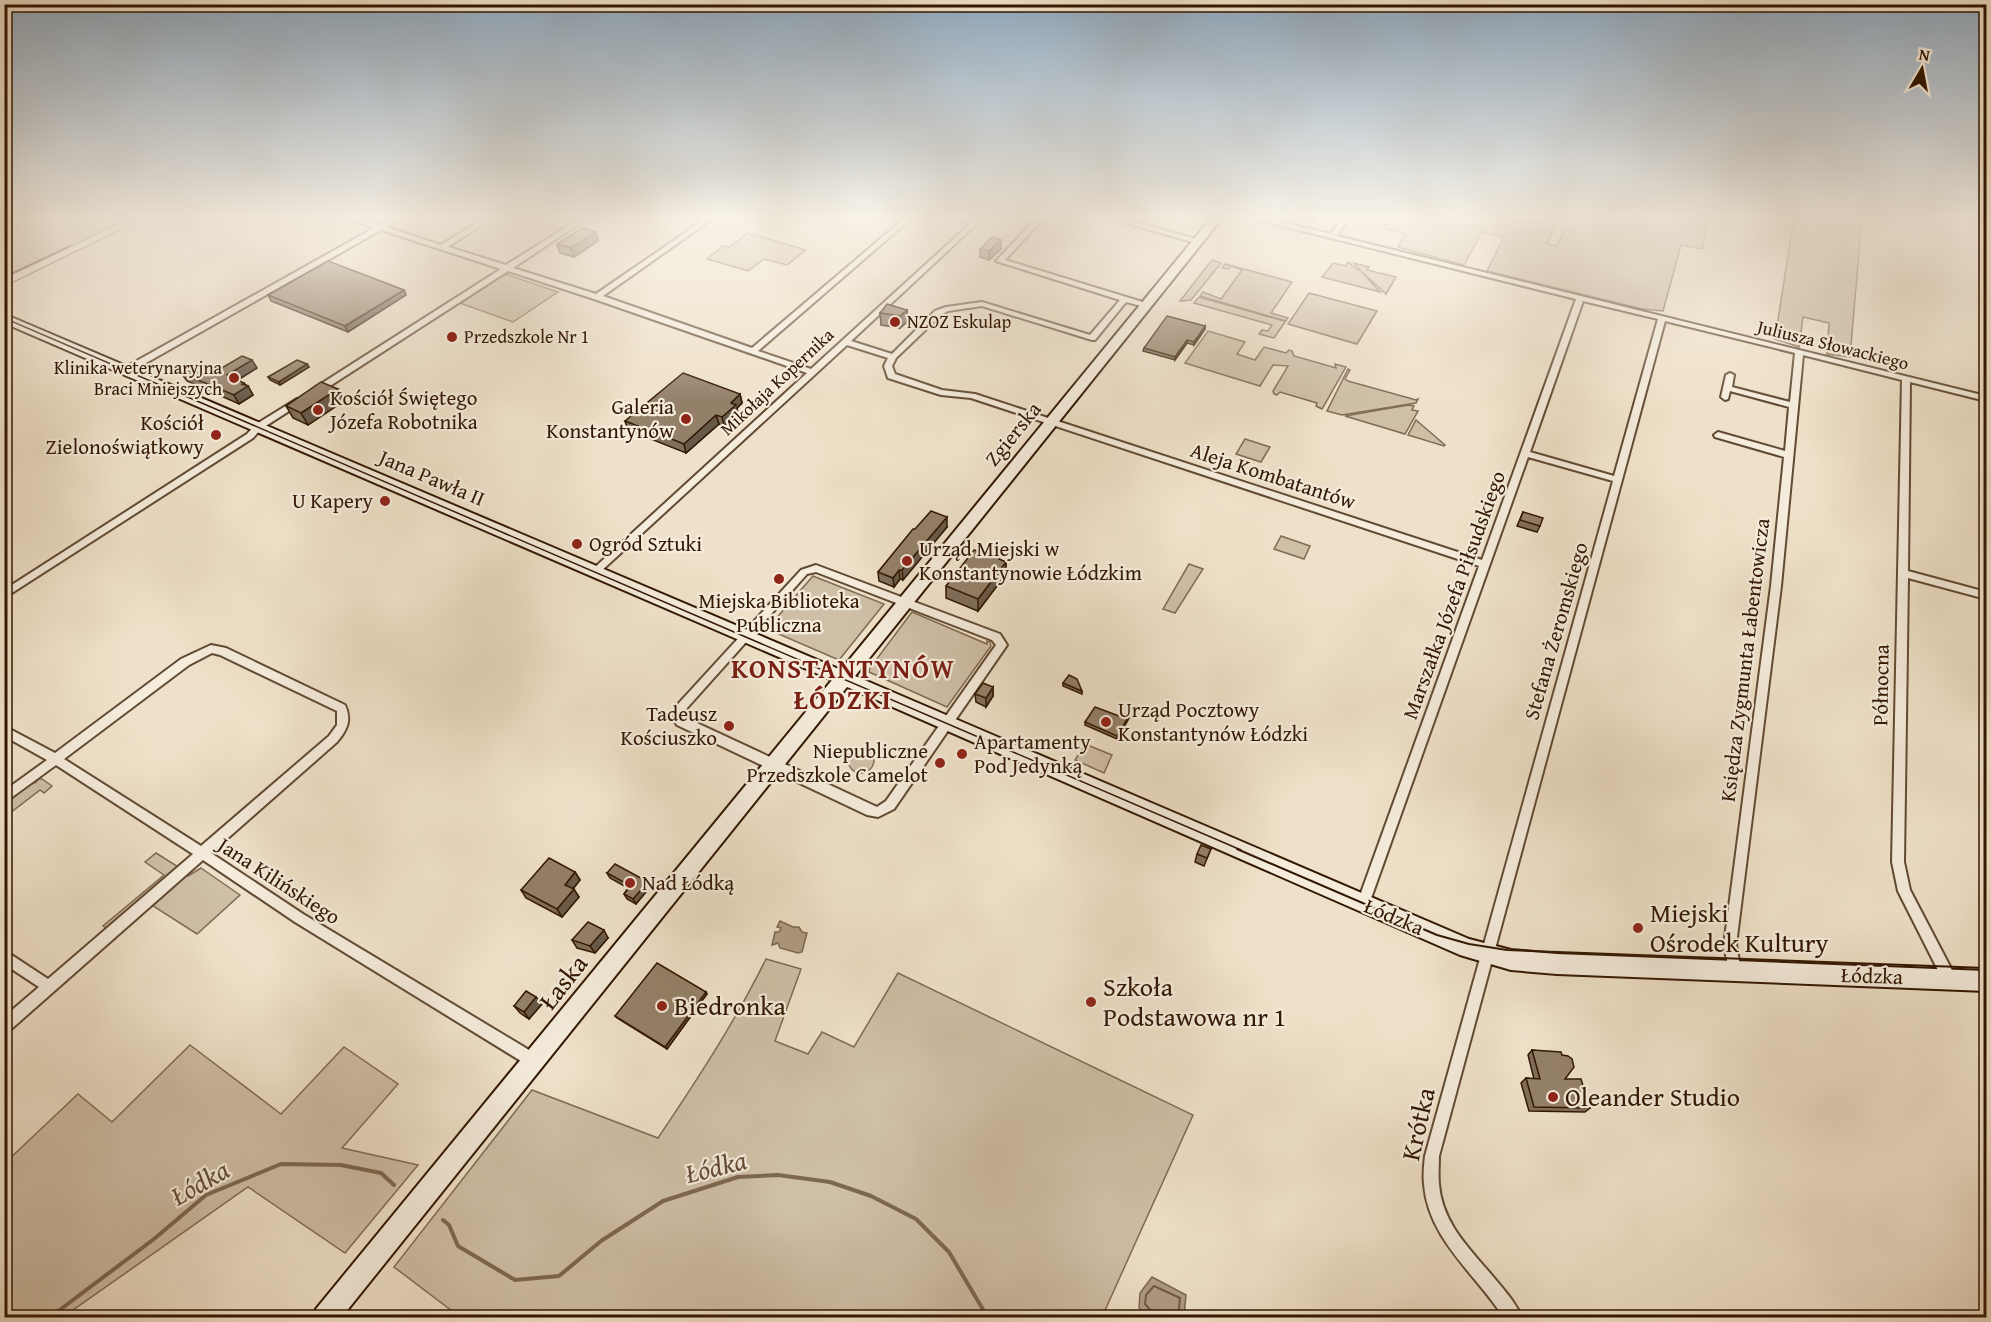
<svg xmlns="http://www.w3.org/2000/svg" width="1991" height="1322" viewBox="0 0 1991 1322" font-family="'Gentium Book Plus',serif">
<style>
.green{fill:#cfbfa7;stroke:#806b54;stroke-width:1.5}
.water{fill:#af9c85;stroke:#7d6750;stroke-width:1.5}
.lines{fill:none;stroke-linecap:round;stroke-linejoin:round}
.shore{stroke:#705a43;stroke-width:2}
.stream{stroke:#7d6750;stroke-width:4}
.minor-casing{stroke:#614a33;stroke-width:4}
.tertiary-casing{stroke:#614a33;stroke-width:2}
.secondary-casing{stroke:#321701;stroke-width:4}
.minor{fill:#f5ecdc;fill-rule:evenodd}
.tertiary{fill:#f5ecdc;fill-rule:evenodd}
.secondary{fill:#f5ecdc;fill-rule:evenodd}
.tram-far1{stroke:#321701;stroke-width:1.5}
.tram{stroke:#321701;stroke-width:2}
.wall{fill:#7f6e5a;stroke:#321701;stroke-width:1.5}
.shaded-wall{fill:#685a4a;stroke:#321701;stroke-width:1.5}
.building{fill:#948069;stroke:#321701;stroke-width:1.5}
.poi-dot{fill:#8f2418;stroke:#f5ecdc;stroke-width:2}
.labels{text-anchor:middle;stroke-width:4.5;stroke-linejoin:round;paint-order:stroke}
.far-poi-label{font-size:18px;fill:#321701;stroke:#f5ecdc;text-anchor:start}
.far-street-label{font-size:18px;fill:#321701;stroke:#f5ecdc}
.poi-label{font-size:21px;fill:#321701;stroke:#f5ecdc;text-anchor:start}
.street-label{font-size:21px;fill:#321701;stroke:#f5ecdc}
.near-poi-label{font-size:26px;fill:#321701;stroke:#f5ecdc;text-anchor:start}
.near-street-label{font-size:26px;fill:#321701;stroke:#f5ecdc}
.district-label{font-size:27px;font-weight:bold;letter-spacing:1.5px;fill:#7a1f14;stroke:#f5ecdc}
.near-water-label{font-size:27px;font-style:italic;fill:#644c36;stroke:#f5ecdc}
</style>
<rect width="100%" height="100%" fill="#efe1c9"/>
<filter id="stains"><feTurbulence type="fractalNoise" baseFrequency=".00333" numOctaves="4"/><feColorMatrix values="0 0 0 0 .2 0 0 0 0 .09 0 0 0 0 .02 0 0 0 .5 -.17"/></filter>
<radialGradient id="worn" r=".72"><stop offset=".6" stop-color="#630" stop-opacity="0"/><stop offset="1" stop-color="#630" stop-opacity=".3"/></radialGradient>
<g class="green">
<path d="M5,217H136L5,280Z"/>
<path d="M1390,217H1559L1547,244L1557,246L1570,217H1709L1702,249L1681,245L1663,311L1642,309L1487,271L1504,237L1482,232L1464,265L1398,247L1405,234L1383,228Z"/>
<path d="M1794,217H1862L1850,357L1827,354L1829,323L1803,317L1799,347L1775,339Z"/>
<path d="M748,233L806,250L787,265L764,259L748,271L707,259L723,246L729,247Z"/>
<path d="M1212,260L1221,263L1191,300L1180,301Z"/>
<path d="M1348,262L1358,270H1360L1354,263L1369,267L1367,270L1396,277L1386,294L1361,271L1380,292L1322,277L1333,263L1346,266Z"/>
<path d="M1225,264L1292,282L1271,313L1288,318L1286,321L1200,296L1203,292L1221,299L1242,270L1231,266L1228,269L1222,268Z"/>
<path d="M505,274L558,292L513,322L460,303Z"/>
<path d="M1309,293L1377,311L1357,344L1288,324Z"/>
<path d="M1199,297L1284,321L1285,322L1274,338L1259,334L1262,330L1268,331L1272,325L1194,303Z"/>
<path d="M1208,331L1245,342L1237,354L1255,360L1264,347L1286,353L1289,350L1292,351L1294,356L1336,368L1335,364L1346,367L1322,409L1316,406L1317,403L1280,392L1277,395L1274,394L1273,391L1288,366L1273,365L1260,386L1185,363Z"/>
<path d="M1348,369L1350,370L1345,379L1348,381L1416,400L1418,399L1416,403L1342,415L1327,411Z"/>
<path d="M1408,405L1414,406L1412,410L1418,411L1405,434L1345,416Z"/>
<path d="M1416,420L1445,445L1444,446L1408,435Z"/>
<path d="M1245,439L1270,447L1261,462L1236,454Z"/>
<path d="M1281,536L1310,546L1304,559L1274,549Z"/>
<path d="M1189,564L1203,569L1175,613L1163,609Z"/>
<path d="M813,576L884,604L839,660L767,629Z"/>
<path d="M912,612L987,644V641L990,642L991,646L947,707L869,672L870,668Z"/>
<path d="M1085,744L1112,755L1104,773L1075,760Z"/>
<circle cx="861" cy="760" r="13"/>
<path d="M39,779H42L52,786L44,793L40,790L5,817V802L33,781L35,783Z"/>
<path d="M156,853L180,868L108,929L103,926L164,875L145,862Z"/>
<path d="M201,868L240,895L197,934L150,904L185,874L188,876Z"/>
<path d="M766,959L801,969L775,1041L808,1054L822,1032L854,1047L898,973L1193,1115L1102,1317H460L394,1267L532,1090L658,1138C697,1080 735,1022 766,959Z"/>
<path d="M190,1045L281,1114L344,1047L398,1084L342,1148L418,1165L345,1253L248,1187L63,1317H5V1163L78,1094L112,1122Z"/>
</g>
<g class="water">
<path d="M780,921L793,927H799L802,932L807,933L802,952L798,953L780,948L778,943L772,945L775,932H779L781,928L777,927Z"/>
<path d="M1152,1277L1186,1295L1184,1317H1150L1139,1308L1140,1293Z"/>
</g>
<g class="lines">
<path class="shore" d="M1153,1318L1152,1312L1145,1304L1146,1295L1154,1286L1180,1298L1178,1318"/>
<g class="stream">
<path d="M443,1220L449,1225L458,1246L515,1280L559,1276L601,1241L663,1201L738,1177L778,1175L830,1182L871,1196L916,1219L949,1252L988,1318"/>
<path d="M49,1318L154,1239L206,1195L281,1164L341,1165L381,1173L394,1185"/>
</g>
<defs>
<g id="minor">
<path d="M345,217H354L379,225L393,217H401L386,227L441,245L486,217H494L448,247L506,265L582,217H589L513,268L596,294L708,217H715L603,296L752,348L906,217H913L758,351L811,369L970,224L952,217H962L973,220L977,217H984L851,341L892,354L935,311L946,307L982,302L1090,335L1120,300L996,261L1038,217H1045L1005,260L1149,304V308L1126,302L1095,340H1092L982,306L948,311L941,315L896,358L892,366L895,374L942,390L975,394L1482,560L1576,299L1250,218L1249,217H1260L1331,234L1343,217H1349L1337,236L1986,396V401L1910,382L1908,571L1986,592V599L1908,578L1904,862L1910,890L1955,976L1957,980L1955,984L1950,986L1945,984L1898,891L1892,862L1902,380L1803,355L1781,586L1736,945L1741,971L1740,975L1735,977L1730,975L1724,945L1771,586L1784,457L1715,437L1714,435L1718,432L1785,451L1789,407L1730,391L1728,399L1725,400L1721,397L1726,375L1730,373L1734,375L1732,387L1790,402L1795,353L1665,321L1439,1156C1439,1165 1438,1175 1439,1184C1442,1224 1471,1250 1495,1279C1505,1291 1516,1303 1522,1318H1504C1476,1274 1428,1239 1424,1184C1423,1175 1424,1165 1425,1156L1613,481L1528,457L1369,904L1367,908L1363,910L1359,908L1357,904L1479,566L971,398L941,395L888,378L884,366L888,358L847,345L599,573H593L591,571L593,569L807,373L594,299L508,271L319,393H313V389L501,269L381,230L130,372H124V368L374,228ZM1583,301L1658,319L1614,476L1530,452Z"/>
<path d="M1107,217H1117L1203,241L1196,243L1108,218Z"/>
<path d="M297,399L300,400V404L261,429L253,438L4,598V590L247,434L255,425Z"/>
<path d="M816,565L1000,634L1007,645L894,809L878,817L867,815L677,725L673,718L679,703L801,570ZM816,572L992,640L996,645L886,801L877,807L684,717L687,708L807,574Z"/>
<path d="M211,645L226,648L345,705C352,720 347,730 337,742L211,853L303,914L539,1056L541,1061L539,1066L534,1068L529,1066L295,922L203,860L9,1031L4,1032V1017L39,987L4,964V950L48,979L193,854L56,765L4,803V791L47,760L4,736V726L55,753L181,659ZM212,653L220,655L337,711V725L329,736L201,846L64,759L189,665Z"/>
</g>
<path id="tertiary" d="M134,217H145L4,286V279Z"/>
<path id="secondary" d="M1212,217H1223L855,676L1469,939L1511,950L1557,954L1986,971V991L1557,974L1511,970L1460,955L847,687L341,1318H313L316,1309L832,680L4,323V314L841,670Z"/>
</defs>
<use href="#minor" class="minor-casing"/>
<use href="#tertiary" class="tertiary-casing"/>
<use href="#secondary" class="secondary-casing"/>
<use href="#minor" class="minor"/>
<use href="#tertiary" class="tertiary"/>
<use href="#secondary" class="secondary"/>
<g class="tram-far1">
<path d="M4,277L70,246"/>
<path d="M4,318L1241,850"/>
</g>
<path class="tram" d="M1237,849L1437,935L1469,944L1507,950L1986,968"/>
</g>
<g class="wall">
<path d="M596,232L598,241L574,257L560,253L557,244Z"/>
<path d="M980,249H1001L989,260L980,257Z"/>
<path d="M404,290L406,295L348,332L271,301L268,295Z"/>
<path d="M907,310V322L900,328L881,325L880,313Z"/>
<path d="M1205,326V329L1194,345L1187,343L1175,360L1143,351L1144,348Z"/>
<path d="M307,364L309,367L280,385L270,380L268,377Z"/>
<path d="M257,368L238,380L248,386L253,395L239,404L187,381L181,373L215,372Z"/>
<path d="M740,394L742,403L737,408L738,414L724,426L719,424L686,453L628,430L625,421Z"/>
<path d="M344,401L308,425L293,418L286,406Z"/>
<path d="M1523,512L1540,526L1537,532L1517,526Z"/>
<path d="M947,527L903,580L900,579L894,587L879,581L878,572L915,529Z"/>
<path d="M1000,560L1006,562V574L978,611L946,598V586Z"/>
<path d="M1063,683L1082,691V694L1063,686Z"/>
<path d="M993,687V696L986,707L976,702L975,694Z"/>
<path d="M1119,716L1129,718L1117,739L1085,725V722Z"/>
<path d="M1211,849L1204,866L1195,862L1197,854Z"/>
<path d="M575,872L580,880L573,889L579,897L562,917L526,898L521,890Z"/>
<path d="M607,873L650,887L636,904L627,899L624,894L628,888L610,878Z"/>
<path d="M608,938L595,953L577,948L572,940Z"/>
<path d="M706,992L707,994L667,1049L617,1018L615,1016Z"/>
<path d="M542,1004L529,1019L520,1013L514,1006Z"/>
<path d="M1532,1050L1562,1055L1565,1079L1590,1108L1585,1112L1529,1111L1521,1083L1526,1078L1534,1079L1528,1055Z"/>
</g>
<g class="shaded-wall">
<path d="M596,232L598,241L574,257L571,248Z"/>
<path d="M1001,240V249L989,260V251Z"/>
<path d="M404,290L406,295L348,332L345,326Z"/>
<path d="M907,310V322L900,328V316Z"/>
<path d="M1205,326V329L1194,345V342Z"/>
<path d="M1187,340V343L1175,360V357Z"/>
<path d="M252,360L257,368L232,383L227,375Z"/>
<path d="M307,364L309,367L280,385L279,382Z"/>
<path d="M244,383L247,387L248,386L253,395L239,404L234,395Z"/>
<path d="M338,389L344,401L308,425L301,413Z"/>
<path d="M740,394L742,403L737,408L738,414L724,426L722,417L731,403Z"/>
<path d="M716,415L719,424L686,453L684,444Z"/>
<path d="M947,517V527L903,580L902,570Z"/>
<path d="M1006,562V574L978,611V599Z"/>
<path d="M899,570L900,579L894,587L893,578Z"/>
<path d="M993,687V696L986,707V698Z"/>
<path d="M1129,716V718L1117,739V736Z"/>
<path d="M575,872L580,880L570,892L565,885Z"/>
<path d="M648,882L650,887L636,904L633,899Z"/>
<path d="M574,889L579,897L562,917L557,909Z"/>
<path d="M604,930L608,938L595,953L590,946Z"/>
<path d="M706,992L707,994L667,1049L665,1047Z"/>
<path d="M536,997L542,1004L529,1019L524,1012Z"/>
</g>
<g class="building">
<path d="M582,228L596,232L571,248L557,244Z"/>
<path d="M992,237L1001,240L989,251L980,249Z"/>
<path d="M328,261L404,290L345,326L268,295Z"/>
<path d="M887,304L907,310L900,316L880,313Z"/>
<path d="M1167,316L1205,326L1194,342L1187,340L1175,357L1144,348Z"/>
<path d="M242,356L252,360L227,375L244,383L242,384L248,386L234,395L181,373L196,364L215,372Z"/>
<path d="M297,360L307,364L279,382L268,377Z"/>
<path d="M683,373L740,394L731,403L736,405L722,417L716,415L684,444L625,421Z"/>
<path d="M321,382L338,389L301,413L286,406Z"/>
<path d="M931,511L947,517L902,570H899L893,578L878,572L913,529H915Z"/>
<path d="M1523,512L1543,518L1540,526L1520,520Z"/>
<path d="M974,550L981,552L983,550L1000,557L999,559L1006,562L978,599L946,586Z"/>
<path d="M1069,675L1077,679L1082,691L1063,683Z"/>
<path d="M983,683L993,687L986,698L975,694Z"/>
<path d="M1095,707L1119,716L1121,712L1129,716L1117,736L1085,722Z"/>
<path d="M1201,845L1211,849L1207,858L1197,854Z"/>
<path d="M549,858L575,872L565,885L574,889L557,909L521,890Z"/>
<path d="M615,864L648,882L633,899L624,894L631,886L607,873Z"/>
<path d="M588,922L604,930L590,946L572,940Z"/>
<path d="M657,963L706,992L665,1047L615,1016Z"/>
<path d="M526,991L536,997L524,1012L514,1006Z"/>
<path d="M1532,1050L1561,1052L1562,1055L1568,1056L1572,1059L1574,1067L1565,1079H1581L1590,1108L1534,1107L1526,1078L1540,1079Z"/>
</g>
<linearGradient id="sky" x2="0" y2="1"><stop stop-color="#91aac0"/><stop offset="0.54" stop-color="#f8f2e7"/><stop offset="1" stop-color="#f8f2e7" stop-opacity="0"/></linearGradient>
<rect width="1991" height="402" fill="url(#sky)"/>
<g class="poi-dot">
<circle cx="895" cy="322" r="6"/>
<circle cx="452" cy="337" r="6"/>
<circle cx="234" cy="378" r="6"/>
<circle cx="318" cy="410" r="6"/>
<circle cx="686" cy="419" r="6"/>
<circle cx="216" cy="435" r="6"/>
<circle cx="385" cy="501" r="6"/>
<circle cx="577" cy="544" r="6"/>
<circle cx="907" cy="561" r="6"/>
<circle cx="779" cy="579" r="6"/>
<circle cx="1106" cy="722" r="6"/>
<circle cx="729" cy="726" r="6"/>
<circle cx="962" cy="754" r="6"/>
<circle cx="940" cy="763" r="6"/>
<circle cx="630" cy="883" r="6"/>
<circle cx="1638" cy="928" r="6"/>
<circle cx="1091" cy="1002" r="6"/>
<circle cx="662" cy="1006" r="6"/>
<circle cx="1553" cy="1097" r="6"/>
</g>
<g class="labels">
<g class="far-poi-label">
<text x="907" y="328">NZOZ Eskulap</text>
<text x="464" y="343">Przedszkole Nr 1</text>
<text x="222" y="374" text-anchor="end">Klinika weterynaryjna<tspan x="222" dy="21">Braci Mniejszych</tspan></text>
</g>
<g class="far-street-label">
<text transform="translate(1833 345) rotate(14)" y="6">Juliusza Słowackiego</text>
<text transform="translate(777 382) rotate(-43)" y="6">Mikołaja Kopernika</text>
</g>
<g class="poi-label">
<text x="330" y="405">Kościół Świętego<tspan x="330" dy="24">Józefa Robotnika</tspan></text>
<text x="674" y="414" text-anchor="end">Galeria<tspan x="674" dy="24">Konstantynów</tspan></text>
<text x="204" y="430" text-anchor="end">Kościół<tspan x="204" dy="24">Zielonoświątkowy</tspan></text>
<text x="373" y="508" text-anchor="end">U Kapery</text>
<text x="589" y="551">Ogród Sztuki</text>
<text x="919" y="556">Urząd Miejski w<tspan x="919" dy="24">Konstantynowie Łódzkim</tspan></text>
<text x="779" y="608" text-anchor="middle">Miejska Biblioteka<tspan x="779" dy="24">Publiczna</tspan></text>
<text x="1118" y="717">Urząd Pocztowy<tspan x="1118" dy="24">Konstantynów Łódzki</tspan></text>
<text x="717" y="721" text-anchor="end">Tadeusz<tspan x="717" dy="24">Kościuszko</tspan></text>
<text x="974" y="749">Apartamenty<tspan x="974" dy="24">Pod Jedynką</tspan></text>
<text x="928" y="758" text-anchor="end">Niepubliczne<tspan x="928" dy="24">Przedszkole Camelot</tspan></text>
<text x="642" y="890">Nad Łódką</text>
</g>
<g class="street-label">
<text transform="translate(1013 434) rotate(-51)" y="7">Zgierska</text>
<text transform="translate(1273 476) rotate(18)" y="7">Aleja Kombatantów</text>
<text transform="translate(432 478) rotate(23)" y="7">Jana Pawła II</text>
<text transform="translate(1454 595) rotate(-70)" y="7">Marszałka Józefa Piłsudskiego</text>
<text transform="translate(1556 631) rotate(-74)" y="7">Stefana Żeromskiego</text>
<text transform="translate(1745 660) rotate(-83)" y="7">Księdza Zygmunta Łabentowicza</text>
<text transform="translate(1881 685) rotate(-89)" y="7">Północna</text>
<text transform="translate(279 881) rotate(33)" y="7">Jana Kilińskiego</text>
<text transform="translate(1394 917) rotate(23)" y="7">Łódzka</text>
<text transform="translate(1872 976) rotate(2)" y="7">Łódzka</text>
</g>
<g class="near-poi-label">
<text x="1650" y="922">Miejski<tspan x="1650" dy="30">Ośrodek Kultury</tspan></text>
<text x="1103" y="996">Szkoła<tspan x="1103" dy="30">Podstawowa nr 1</tspan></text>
<text x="674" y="1015">Biedronka</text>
<text x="1565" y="1106">Oleander Studio</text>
</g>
<g class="near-street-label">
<text transform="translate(563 982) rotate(-52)" y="9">Łaska</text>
<text transform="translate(1418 1124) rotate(-77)" y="9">Krótka</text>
</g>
<g class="district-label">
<text x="843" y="678">KONSTANTYNÓW<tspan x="843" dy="31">ŁÓDZKI</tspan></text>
</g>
<g class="near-water-label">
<text transform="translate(716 1167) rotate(-14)" y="9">Łódka</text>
<text transform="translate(200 1183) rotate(-30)" y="9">Łódka</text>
</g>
</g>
<rect width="1991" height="1322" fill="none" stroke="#efe1c9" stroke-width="24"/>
<rect x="6" y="6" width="1979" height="1310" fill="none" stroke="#321701" stroke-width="3"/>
<rect x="12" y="12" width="1967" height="1298" fill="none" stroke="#321701" stroke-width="1.5"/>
<g transform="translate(1922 69) rotate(10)" stroke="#f5ecdc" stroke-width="4.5" paint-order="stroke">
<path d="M0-4.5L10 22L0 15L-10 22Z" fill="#321701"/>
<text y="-9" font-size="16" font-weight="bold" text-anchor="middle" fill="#321701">N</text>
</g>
<rect width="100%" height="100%" filter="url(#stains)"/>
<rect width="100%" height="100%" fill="url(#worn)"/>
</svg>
